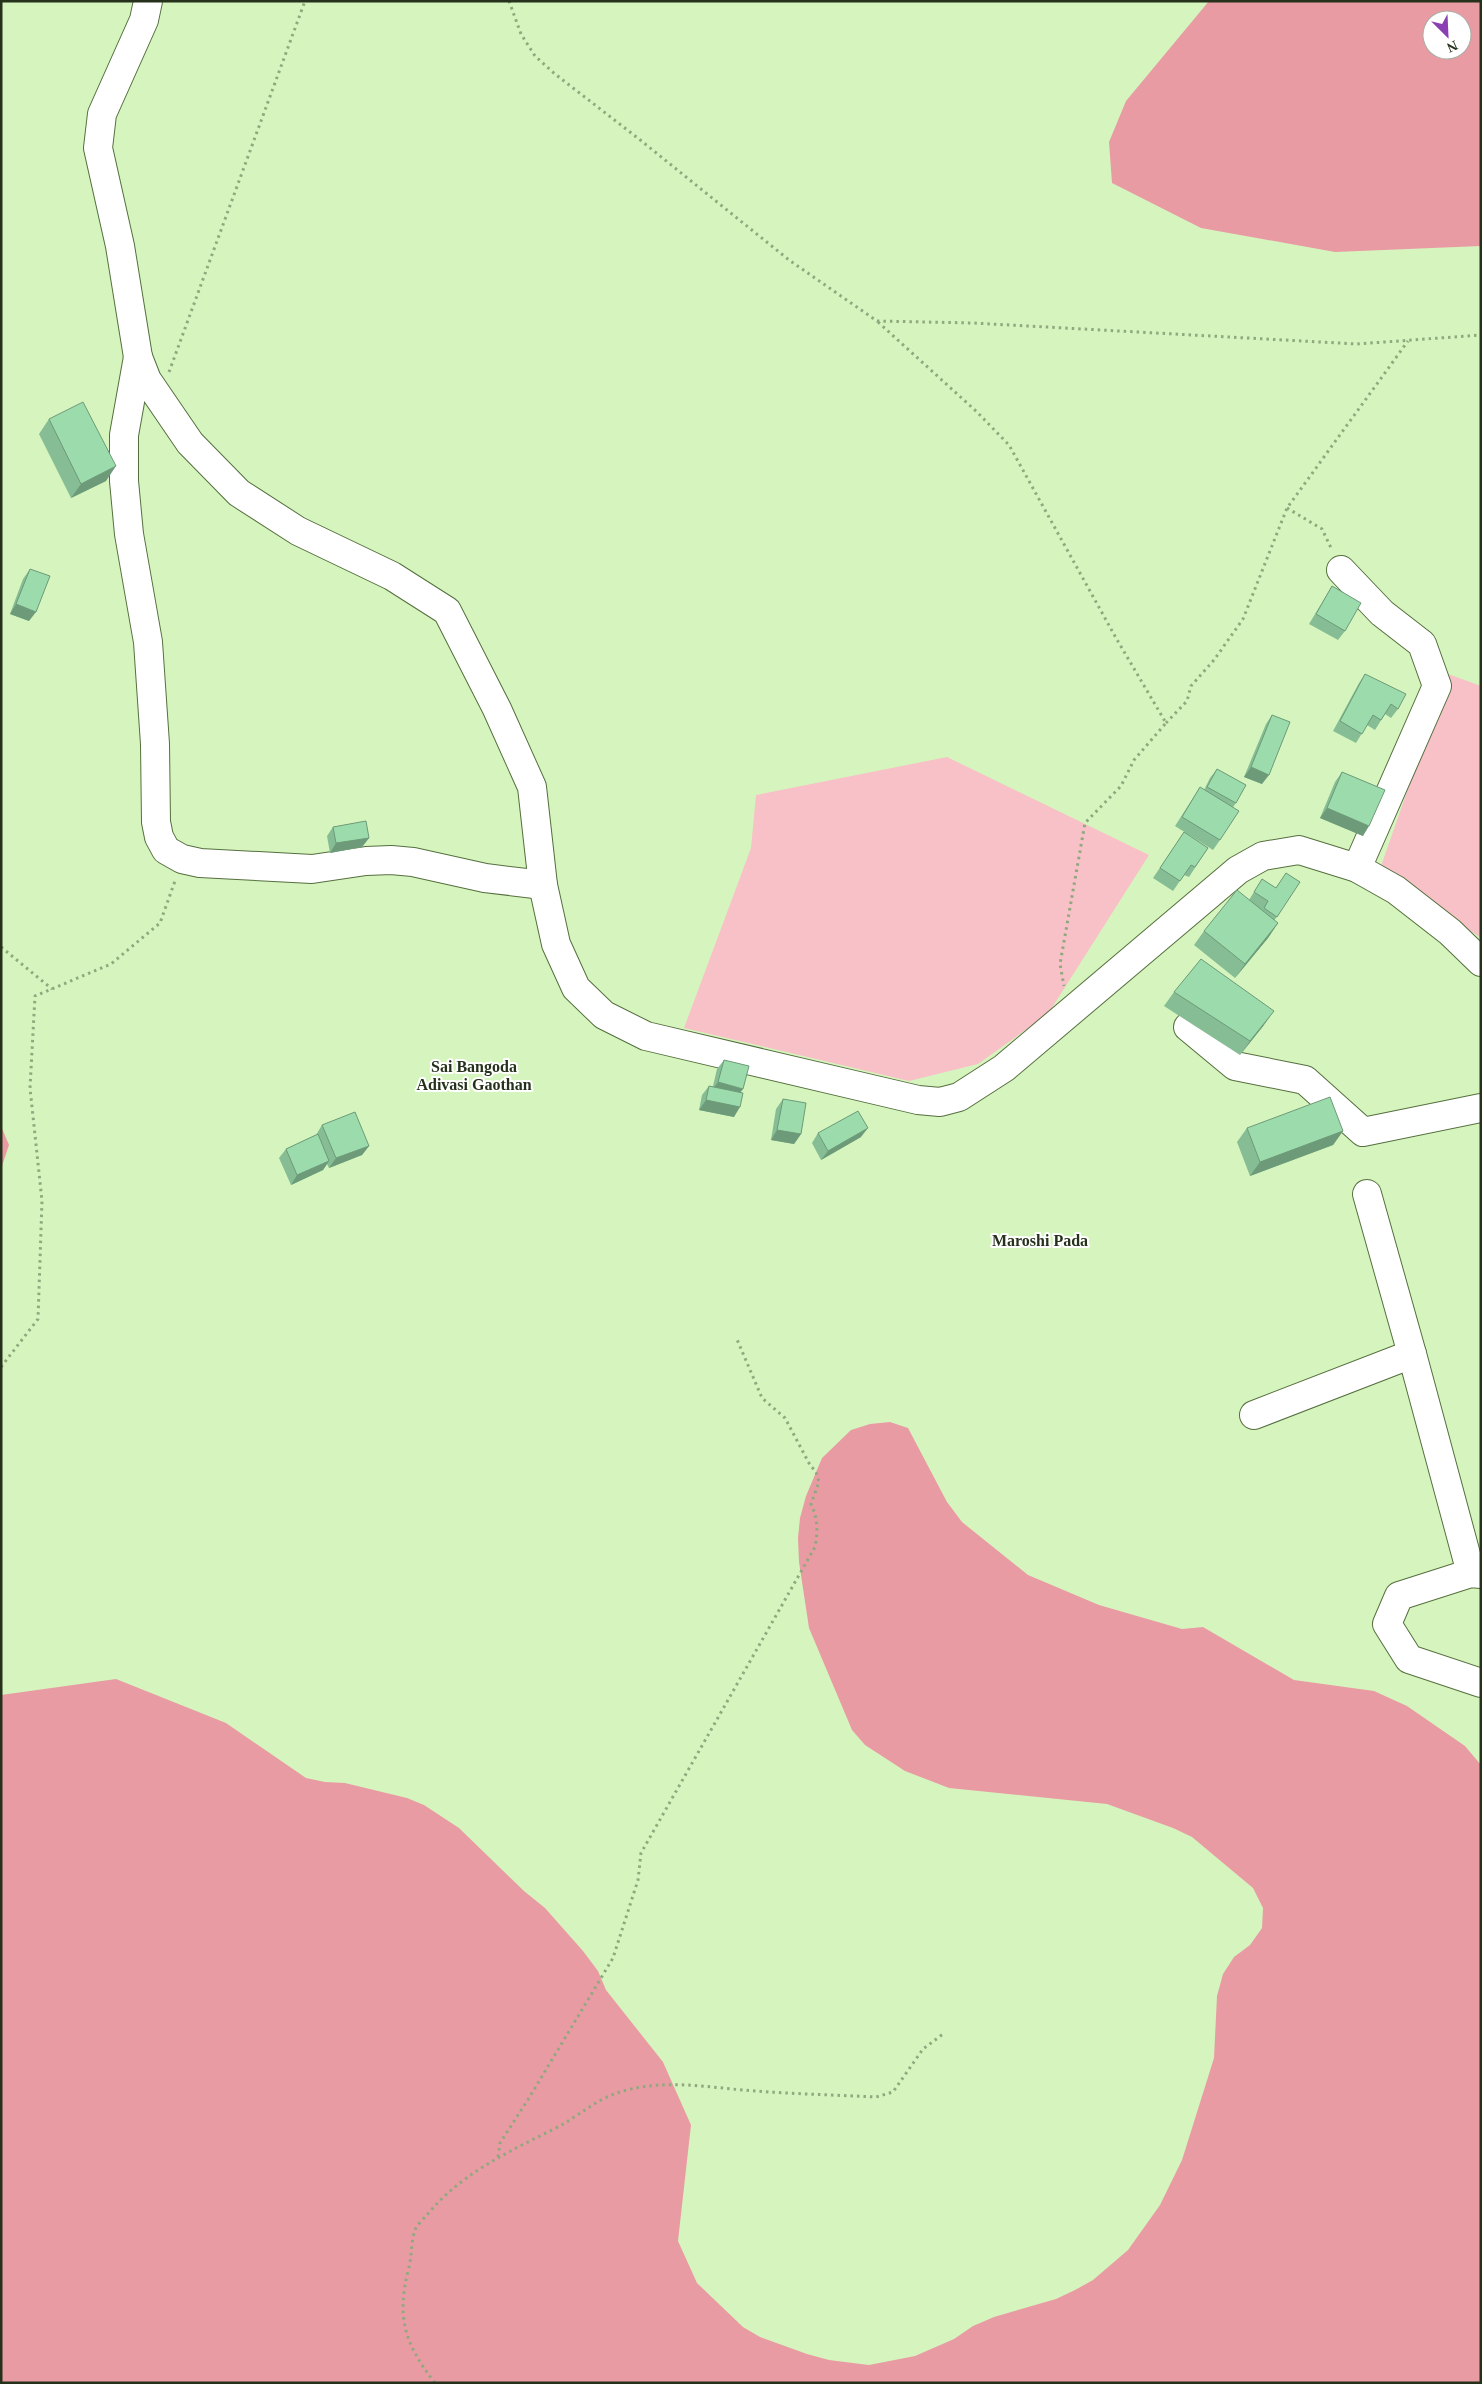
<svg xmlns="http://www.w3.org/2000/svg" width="1482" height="2384" viewBox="0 0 1482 2384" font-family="'Times New Roman',serif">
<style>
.green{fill:#f7c1c7}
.forest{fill:#e99ba4;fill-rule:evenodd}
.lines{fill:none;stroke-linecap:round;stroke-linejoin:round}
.minor-casing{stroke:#556f3e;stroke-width:30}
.path{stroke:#90a87e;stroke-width:3;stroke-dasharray:2.5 4;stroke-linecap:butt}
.minor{stroke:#fff;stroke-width:28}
.wall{fill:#86bd94}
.shaded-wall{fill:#6d9a78}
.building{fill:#9cdcac;stroke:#6d9a78}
.labels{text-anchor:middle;stroke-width:4;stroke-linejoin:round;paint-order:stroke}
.neighbourhood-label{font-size:16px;font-weight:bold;fill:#26311c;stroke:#fff}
</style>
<rect width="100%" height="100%" fill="#d6f5be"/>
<g class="green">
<path d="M1448,674L1481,686V938L1380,869Z"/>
<path d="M947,757L1149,855L1048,1014L978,1064L909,1081L684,1028L751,848L756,795Z"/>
</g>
<g class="forest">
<path d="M1209,1H1481V246L1335,252L1201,228L1112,183L1109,142L1126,101ZM1432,20H1462V50H1432Z"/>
<path d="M1,1126L9,1145L1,1169Z"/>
<path d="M890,1422L908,1428L947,1502L962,1522L1028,1575L1099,1605L1182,1629L1203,1627L1294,1680L1374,1691L1407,1706L1465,1746L1481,1765V2383H1V1695L116,1679L226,1723L306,1778L325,1782L345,1783L407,1798L424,1805L459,1828L524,1891L545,1908L583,1951L598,1971L606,1990L663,2062L691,2125L678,2241L697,2283L743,2327L760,2337L807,2354L829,2360L869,2365L915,2356L954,2339L973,2326L994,2317L1056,2299L1075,2290L1093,2280L1128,2250L1160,2205L1182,2160L1214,2058L1217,1996L1223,1974L1234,1957L1250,1945L1262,1928L1263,1908L1253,1888L1192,1837L1173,1828L1107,1804L949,1788L905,1771L865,1745L852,1730L809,1628L799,1562L798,1538L800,1518L806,1496L822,1458L851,1430L870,1424Z"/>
</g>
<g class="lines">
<defs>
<g id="minor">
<path d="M148,1L144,20L102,114L98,148L120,246L138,357L147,380L190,443L239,493L298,531L392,576L447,611L497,709L532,787L543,885L556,944L576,988L604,1015L646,1036L918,1100L940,1102L959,1097L1004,1068L1238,870L1263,856L1299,850L1357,868L1396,890L1450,932L1481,962"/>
<path d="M138,357L124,435V481L129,534L148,642L155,744L156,822L159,837L166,850L182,859L200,863L312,869L366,861L391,860L413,862L485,878L543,885"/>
<path d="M1341,570L1382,613L1422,644L1437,686L1357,868"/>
<path d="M1188,1027L1235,1066L1305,1080L1363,1132L1481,1108"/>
<path d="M1367,1194L1412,1354"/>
<path d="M1254,1415L1412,1354L1471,1573"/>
<path d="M1481,1574L1471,1573L1399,1596L1387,1624L1409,1659L1481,1683"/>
</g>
</defs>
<use href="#minor" class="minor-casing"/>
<g class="path">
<path d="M509,1L521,34L535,56L555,74L639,139L789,260L877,321L973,323L1357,344L1481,335"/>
<path d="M878,322L977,412L1009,445L1116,638L1166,723L1134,760L1121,786L1085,823L1060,964L1064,986"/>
<path d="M169,372L305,1"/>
<path d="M1287,508L1322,529L1332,550"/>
<path d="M1166,723L1187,701L1191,686L1214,660L1243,619L1287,508L1408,341"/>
<path d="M1,947L52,989"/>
<path d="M1,1367L38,1319L42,1201L30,1088L35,996L111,964L160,923L175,881"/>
<path d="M498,2157L500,2143L529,2098L613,1958L638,1880L641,1853L815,1547C818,1531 818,1519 811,1504L819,1482L816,1472L810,1465L785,1418L762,1398L736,1337"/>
<path d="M435,2383C404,2343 396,2317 409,2267C412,2255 411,2241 415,2230C417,2225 423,2219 427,2215C460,2174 508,2152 554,2129C580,2116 597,2097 627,2090C669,2079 712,2088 755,2091C795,2094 836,2095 876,2097L893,2092L923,2049L943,2034"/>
</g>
<use href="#minor" class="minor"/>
</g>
<g class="wall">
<path d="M49,419L106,481L71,498L39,434Z"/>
<path d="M30,569L29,621L10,614L23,579Z"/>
<path d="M1332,586L1345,631L1338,640L1309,624L1326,596Z"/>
<path d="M1365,674L1398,709L1391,718L1385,714L1375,730L1367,725L1356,743L1333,731L1359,683Z"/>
<path d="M1272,715L1262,784L1244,777L1266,724Z"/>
<path d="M1217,769L1236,803L1233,807L1220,840L1213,850L1175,826L1200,787L1204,790L1210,778Z"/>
<path d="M1342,772L1363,836L1320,818L1335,782Z"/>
<path d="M333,827L369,838L362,847L330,853L327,836Z"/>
<path d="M1184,832L1208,848L1189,877L1184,875L1173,891L1153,878Z"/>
<path d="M1286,873L1300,882L1274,921L1278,923L1268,938L1235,978L1194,945L1204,931L1249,900L1262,879L1276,888Z"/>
<path d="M1174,992L1264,1025L1240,1055L1164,1006Z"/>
<path d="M724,1060L741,1092L734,1117L699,1110L702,1095L709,1086H713L717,1069Z"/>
<path d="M783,1099L801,1134L794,1144L771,1140L776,1109Z"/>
<path d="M322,1125L369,1146L362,1155L329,1168L327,1164L323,1170L291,1185L279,1158L286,1149L316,1135Z"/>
<path d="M1247,1128L1343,1131L1333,1145L1250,1176L1237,1142Z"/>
<path d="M818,1133L861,1137L821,1160L812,1143Z"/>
</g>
<g class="shaded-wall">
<path d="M116,466L106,481L71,498L81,484Z"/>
<path d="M16,604L36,612L29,621L10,614Z"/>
<path d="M1251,767L1269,775L1262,784L1244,777Z"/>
<path d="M1327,808L1369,826L1363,836L1320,818Z"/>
<path d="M369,838L362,847L330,853L336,843Z"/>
<path d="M1278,923L1268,938L1235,978L1245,964Z"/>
<path d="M1274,1011L1264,1025L1240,1055L1250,1041Z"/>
<path d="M718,1082L743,1089L736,1098L711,1092Z"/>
<path d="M706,1100L740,1107L734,1117L699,1110Z"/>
<path d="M868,1128L861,1137L821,1160L828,1151Z"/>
<path d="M777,1130L801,1134L794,1144L771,1140Z"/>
<path d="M1343,1131L1333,1145L1250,1176L1260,1162Z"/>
<path d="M369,1146L362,1155L329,1168L336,1158Z"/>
<path d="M329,1161L323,1170L291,1185L297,1175Z"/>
</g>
<g class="building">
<path d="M83,402L116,466L81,484L49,419Z"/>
<path d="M30,569L50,576L36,612L16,604Z"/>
<path d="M1332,586L1361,603L1345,631L1316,614Z"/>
<path d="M1365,674L1406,694L1398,709L1391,704L1381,720L1373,715L1362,734L1340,721Z"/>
<path d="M1272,715L1290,722L1269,775L1251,767Z"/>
<path d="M1217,769L1246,785L1236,803L1207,787Z"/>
<path d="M1342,772L1385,790L1369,826L1327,808Z"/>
<path d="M1200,787L1239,811L1220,840L1182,817Z"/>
<path d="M366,821L369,838L336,843L333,827Z"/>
<path d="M1184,832L1208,848L1195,867L1191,865L1180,881L1160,868Z"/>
<path d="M1286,873L1300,882L1277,917L1264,908L1268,901L1254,892L1262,879L1276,888Z"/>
<path d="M1237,890L1278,923L1245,964L1204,931Z"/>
<path d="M1201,959L1274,1011L1250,1041L1174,992Z"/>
<path d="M724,1060L749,1066L743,1089L718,1082Z"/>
<path d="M709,1086L743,1093L740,1107L706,1100Z"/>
<path d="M1330,1097L1343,1131L1260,1162L1247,1128Z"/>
<path d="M783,1099L806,1103L801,1134L777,1130Z"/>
<path d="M858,1111L868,1128L828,1151L818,1133Z"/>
<path d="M355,1112L369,1146L336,1158L322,1125Z"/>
<path d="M318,1134L329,1161L297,1175L286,1149Z"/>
</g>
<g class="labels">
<g class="neighbourhood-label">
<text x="474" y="1072">Sai Bangoda<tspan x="474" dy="18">Adivasi Gaothan</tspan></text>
<text x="1040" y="1246">Maroshi Pada</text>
</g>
</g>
<rect width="1482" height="2384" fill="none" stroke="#26311c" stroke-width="5"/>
<g transform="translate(1447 35) rotate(156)"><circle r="24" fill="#ffffff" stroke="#a8ada4"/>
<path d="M0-4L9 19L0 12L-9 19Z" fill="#8a40b2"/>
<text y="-8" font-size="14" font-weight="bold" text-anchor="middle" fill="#26311c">N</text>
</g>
</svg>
